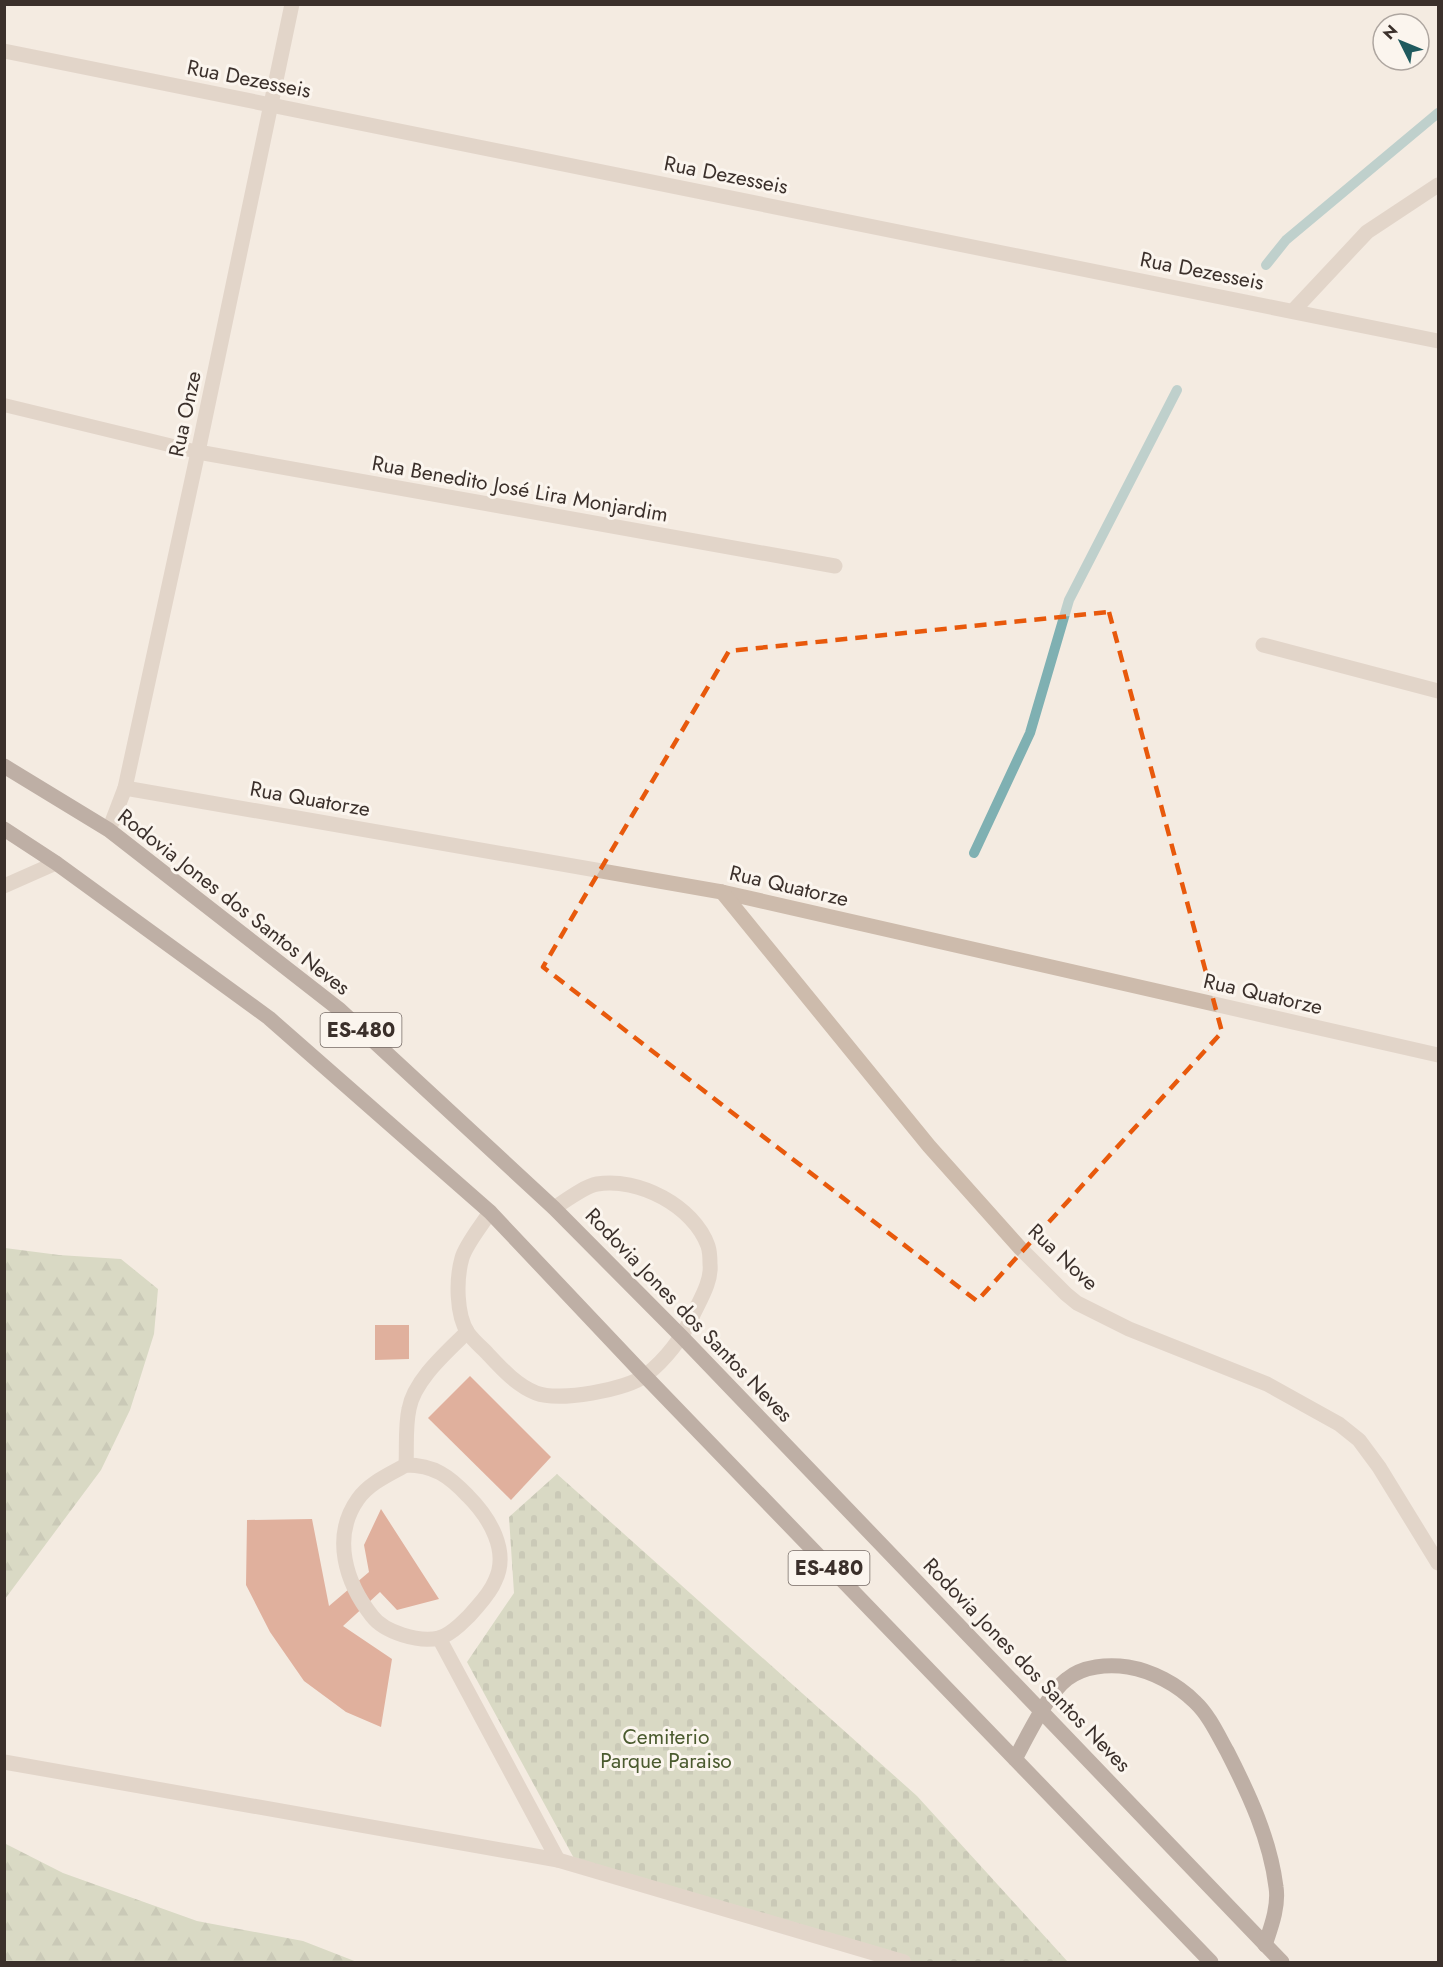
<svg xmlns="http://www.w3.org/2000/svg" width="1443" height="1967" viewBox="0 0 1443 1967" font-family="Jost,sans-serif">
<style>
.forest{fill:url(#forest-firs)}
.cemetery{fill:url(#cemetery-stones)}
.lines{fill:none;stroke-linecap:round;stroke-linejoin:round}
.stream{stroke:#7fb0b2;stroke-width:10}
.building{fill:#c8694b}
.lane{stroke:#cdbbac;stroke-width:14}
.street{stroke:#cdbbac;stroke-width:15}
.primary{stroke:#7d675c;stroke-width:15}
.marked{fill:none;stroke:#e8590c;stroke-width:4.5;stroke-dasharray:12 8;stroke-linejoin:round}
.labels{text-anchor:middle;stroke-width:6;stroke-linejoin:round;paint-order:stroke}
.shield{fill:#fbf5ee;stroke:#756b66;stroke-width:1.5}
.shield-label{font-size:20px;font-weight:bold;fill:#3b302b}
.street-label{font-size:21px;fill:#3b302b;stroke:#fbf5ee}
.park-label{font-size:21px;fill:#4a5a2e;stroke:#fbf5ee}
</style>
<defs>
<pattern id="forest-firs" width="22" height="20" patternUnits="userSpaceOnUse" patternTransform="scale(1.5)"><rect width="22" height="20" fill="#b8c4a0"/><path d="M5 1l3.5 6h-7zM16 11l3.5 6h-7z" fill="#97a083"/></pattern>
<pattern id="cemetery-stones" width="16" height="16" patternUnits="userSpaceOnUse" patternTransform="scale(1.5)"><rect width="16" height="16" fill="#b8c4a0"/><path d="M2 7V4a2 2 0 0 1 4 0v3zM10 15v-3a2 2 0 0 1 4 0v3z" fill="#97a083"/></pattern>
</defs>
<rect width="100%" height="100%" fill="#f4ebe1"/>
<g class="forest">
<path d="M5,1248L59,1255L121,1259L158,1289L154,1334L130,1410L101,1470L5,1599Z"/>
<path d="M4,1843L63,1873L197,1921L303,1941L357,1962H5Z"/>
</g>
<path class="cemetery" d="M557,1474L917,1796L1068,1962H889L576,1862L467,1662L514,1593L509,1517Z"/>
<g class="lines">
<g class="stream">
<path d="M1266,265L1286,240L1438,113"/>
<path d="M974,853L1030,733L1069,600L1177,390"/>
</g>
</g>
<g class="building">
<path d="M375,1325H409V1359L375,1360Z"/>
<path d="M470,1376L551,1457L511,1500L428,1418Z"/>
<path d="M381,1509L439,1599L397,1610L380,1592L343,1626L392,1659L381,1727L346,1712L304,1681L270,1632L246,1585L247,1520L312,1519L329,1606L369,1572L364,1545Z"/>
</g>
<g class="lines">
<path class="lane" d="M4,405L198,452"/>
<g class="street">
<path d="M4,51L1438,341"/>
<path d="M1293,311L1367,232L1438,185"/>
<path d="M198,452L835,566"/>
<path d="M1263,645L1438,691"/>
<path d="M125,788L722,892L1438,1055"/>
<path d="M109,830L125,788L198,452L292,4"/>
<path d="M4,886L56,863"/>
<path d="M722,892L929,1146L1020,1248L1066,1294L1077,1303L1129,1329L1267,1384L1339,1424L1359,1440L1379,1467L1438,1563"/>
<path d="M490,1212C482,1225 466,1244 462,1258C456,1279 456,1315 468,1333C473,1340 481,1347 487,1353C501,1368 516,1385 536,1393C559,1402 626,1390 646,1375C666,1359 682,1338 693,1315C700,1300 712,1281 710,1264C710,1258 710,1252 708,1246C694,1206 638,1177 597,1184C585,1186 565,1201 554,1208"/>
<path d="M406,1465C434,1465 449,1476 468,1496C489,1517 510,1551 495,1581C491,1591 484,1599 477,1607C469,1617 451,1635 439,1638C419,1643 384,1632 372,1616C346,1583 331,1537 358,1499C369,1483 390,1474 406,1465Z"/>
<path d="M406,1465C407,1447 405,1427 409,1409C414,1380 447,1352 467,1332"/>
<path d="M439,1638L558,1860"/>
<path d="M4,1762L558,1860L904,1962"/>
</g>
<g class="primary">
<path d="M4,766L109,830L340,1010L554,1208L682,1337L1282,1962"/>
<path d="M4,829L56,863L269,1018L490,1212L645,1376L1211,1962"/>
<path d="M1015,1759C1027,1737 1048,1693 1067,1679C1083,1666 1108,1664 1128,1667C1152,1671 1177,1684 1195,1702C1209,1715 1218,1735 1227,1751C1249,1794 1270,1839 1276,1887C1279,1906 1271,1927 1265,1945"/>
</g>
</g>
<path d="M0 0H1443V1967H0ZM1109,612L1222,1032L977,1301L543,967L729,651Z" fill="#f4ebe1" fill-opacity=".55" fill-rule="evenodd"/>
<path class="marked" d="M1109,612L1222,1032L977,1301L543,967L729,651Z"/>
<g class="labels">
<g class="shield">
<rect x="320.5" y="1013" width="81" height="34" rx="4.5"/>
<rect x="788.5" y="1551" width="81" height="34" rx="4.5"/>
</g>
<g class="shield-label">
<text x="361" y="1037">ES-480</text>
<text x="829" y="1575">ES-480</text>
</g>
<g class="street-label">
<text transform="translate(249 79) rotate(11)" y="7">Rua Dezesseis</text>
<text transform="translate(726 175) rotate(11)" y="7">Rua Dezesseis</text>
<text transform="translate(1202 271) rotate(11)" y="7">Rua Dezesseis</text>
<text transform="translate(185 414) rotate(-78)" y="7">Rua Onze</text>
<text transform="translate(520 489) rotate(10)" y="7">Rua Benedito José Lira Monjardim</text>
<text transform="translate(310 799) rotate(10)" y="7">Rua Quatorze</text>
<text transform="translate(789 886) rotate(13)" y="7">Rua Quatorze</text>
<text transform="translate(234 902) rotate(38)" y="7">Rodovia Jones dos Santos Neves</text>
<text transform="translate(1263 994) rotate(13)" y="7">Rua Quatorze</text>
<text transform="translate(1063 1257) rotate(43)" y="7">Rua Nove</text>
<text transform="translate(689 1315) rotate(46)" y="7">Rodovia Jones dos Santos Neves</text>
<text transform="translate(1027 1665) rotate(46)" y="7">Rodovia Jones dos Santos Neves</text>
</g>
<g class="park-label">
<text x="666" y="1744">Cemiterio<tspan x="666" dy="24">Parque Paraiso</tspan></text>
</g>
</g>
<rect width="1443" height="1967" fill="none" stroke="#3b302b" stroke-width="12"/>
<g transform="translate(1401 42) rotate(313)"><circle r="28" fill="#fbf5ee" stroke="#aea6a0" stroke-width="1.5"/>
<path d="M0-4.5L10 22L0 15L-10 22Z" fill="#1f5a5e"/>
<text y="-9" font-size="16" font-weight="bold" text-anchor="middle" fill="#3b302b">N</text>
</g>
</svg>
